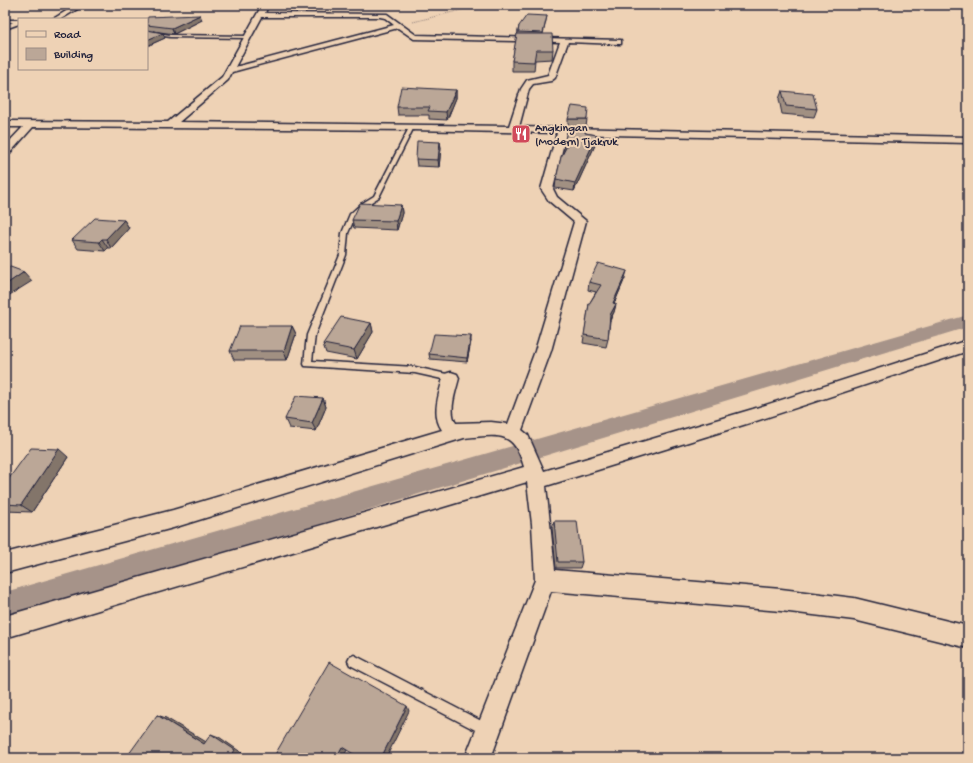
<svg xmlns="http://www.w3.org/2000/svg" width="973" height="763" viewBox="0 0 973 763" font-family="'Gochi Hand',sans-serif">
<style>
.lines{fill:none;stroke-linecap:round;stroke-linejoin:round}
.canal{fill:#a69389;fill-rule:evenodd}
.lane-casing{stroke:#22223b;stroke-width:3}
.street-casing{stroke:#22223b;stroke-width:3}
.path{stroke:#22223b;stroke-width:1;stroke-dasharray:0.5 1.5;stroke-linecap:butt}
.lane{fill:#eed2b5;fill-rule:evenodd}
.street{fill:#eed2b5;fill-rule:evenodd}
.wall{fill:#a19082;stroke:#22223b}
.shaded-wall{fill:#83756a;stroke:#22223b}
.building{fill:#bba797;stroke:#22223b}
.labels{text-anchor:middle;stroke-width:4;stroke-linejoin:round;paint-order:stroke}
.far-poi-label{font-size:12px;fill:#22223b;stroke:#eed2b5;text-anchor:start}
</style>
<rect width="100%" height="100%" fill="#eed2b5"/>
<filter id="ink" filterUnits="userSpaceOnUse"><feTurbulence type="fractalNoise" baseFrequency=".025" numOctaves="2"/><feDisplacementMap in="SourceGraphic" scale="8" xChannelSelector="R" yChannelSelector="G"/><feConvolveMatrix kernelMatrix="1 2 1 2 8 2 1 2 1" color-interpolation-filters="sRGB"/></filter>
<g filter="url(#ink)">
<g class="lines">
<path class="canal" d="M968,315V327L5,620V592Z"/>
<defs>
<g id="lane">
<rect x="5" y="20" width="14" height="2"/>
<path d="M147,31L170,35L248,36L250,37L248,38L170,37L147,33Z"/>
<path d="M410,126L414,127L379,197L365,206L356,215L348,233L346,255L315,335L312,361L415,367L451,375L455,378L451,381L415,373L305,366L304,364L307,335L340,255L342,233L350,214L361,204L374,196Z"/>
<path d="M354,655L491,726L493,730L491,734L487,736L483,734L350,665L348,661L350,657Z"/>
</g>
<g id="street">
<path d="M76,5H84L61,19H53Z"/>
<path d="M262,5L268,6L265,13L387,14L416,35L621,40V44H618L568,42L555,78L551,81L533,84L529,89L519,127L968,137V143L566,134L553,189L557,197L586,221L551,351L522,430L528,435L544,471L753,409L968,340V351L753,422L546,486L555,570L781,589L854,598L968,626V648L854,620L781,611L551,591L491,758H465L535,580L532,524L527,482L5,638V616L524,467C514,429 497,435 464,438L173,528L5,573V553L173,510L442,430C431,414 439,395 443,378L445,374L451,372L457,374L459,378C456,391 448,411 456,423L491,422L508,424L535,351L574,222L549,201L541,189L557,133L412,130L33,127L9,154L5,155V146L23,127H5V121L168,122L222,77ZM262,17H380L385,18L394,25L235,67ZM398,28L414,39L560,42L548,75L527,80L521,89L509,126L179,122L228,80L232,72Z"/>
<path d="M19,20V24L5,29V25Z"/>
</g>
</defs>
<use href="#lane" class="lane-casing"/>
<use href="#street" class="street-casing"/>
<path class="path" d="M413,22L481,5"/>
<use href="#lane" class="lane"/>
<use href="#street" class="street"/>
</g>
<g class="wall">
<path d="M547,16L543,34L553,50L552,59L535,60L534,71H512V61L519,26Z"/>
<path d="M147,19L202,20L174,34L153,31L163,33L165,38L147,46Z"/>
<path d="M456,90V98L447,120L429,119V115H398L397,107Z"/>
<path d="M782,91L817,109L814,117L782,114L779,99Z"/>
<path d="M568,119H587L586,127H568Z"/>
<path d="M585,133L597,135L596,143L574,191L555,188L556,179L564,152V143Z"/>
<path d="M440,142L441,148L439,167L417,166L416,159Z"/>
<path d="M401,205L402,213L397,230L354,228L352,220Z"/>
<path d="M124,220L129,228L111,248H108L105,251L78,249L72,240Z"/>
<path d="M625,278L614,304H616L614,312L610,321L608,339L606,347L583,343L589,304L596,292L588,290L589,282Z"/>
<path d="M371,323L373,332L357,359L326,353L323,344Z"/>
<path d="M292,326L296,334L287,360H234L230,351Z"/>
<path d="M471,341L467,362L430,359L429,354Z"/>
<path d="M323,398L326,407L316,431L289,428L285,419Z"/>
<path d="M68,457L32,512L5,511V484Z"/>
<path d="M554,521L582,562L580,568H556L552,528Z"/>
</g>
<g class="shaded-wall">
<path d="M200,15L202,20L174,34L172,28Z"/>
<path d="M163,33L165,38L147,46V40Z"/>
<path d="M456,90V98L447,120L446,112Z"/>
<path d="M597,135L596,143L574,191L575,183Z"/>
<path d="M440,142L441,148L439,167L438,160Z"/>
<path d="M401,205L402,213L397,230L396,221Z"/>
<path d="M124,220L129,228L111,248L106,239Z"/>
<path d="M102,239L108,248L105,251L99,242Z"/>
<path d="M627,271L625,278L611,311L613,303Z"/>
<path d="M24,272L32,281L8,296L5,292V285Z"/>
<path d="M616,304L614,312L608,323L610,315Z"/>
<path d="M371,323L373,332L357,359L354,350Z"/>
<path d="M292,326L296,334L287,360L284,351Z"/>
<path d="M471,336V341L467,362V358Z"/>
<path d="M323,398L326,407L316,431L312,423Z"/>
<path d="M59,449L68,457L32,512L21,505Z"/>
<path d="M407,706L409,711L386,758H381Z"/>
<path d="M157,715L166,718L213,746L204,744Z"/>
<path d="M211,734L219,737L242,753L239,758H230Z"/>
<path d="M342,747L347,750L343,758H336Z"/>
</g>
<g class="building">
<path d="M200,15L172,28L147,25V19L148,17Z"/>
<path d="M527,15L547,16L543,33L518,32L519,26Z"/>
<path d="M147,30L163,33L147,40Z"/>
<path d="M517,34H552L553,50H536L534,62L512,61Z"/>
<path d="M401,87L456,90L446,112L428,111L430,107H397Z"/>
<path d="M782,91L813,94L817,109L786,106Z"/>
<path d="M572,106L588,108L587,119H568Z"/>
<path d="M568,127L586,128L585,133L597,135L575,183L556,179L561,157L568,144L564,143Z"/>
<path d="M417,141L440,142L438,160L416,159Z"/>
<path d="M360,203L401,205L396,221L352,220Z"/>
<path d="M95,218L124,220L106,239H102L99,242L72,240Z"/>
<path d="M598,263L627,271L613,303L616,304L610,315L608,339L584,335L589,304L601,285L589,282Z"/>
<path d="M5,265L24,272L5,285Z"/>
<path d="M341,317L371,323L354,350L323,344Z"/>
<path d="M240,326H292L284,351H230Z"/>
<path d="M434,334L471,336L467,358L429,354Z"/>
<path d="M296,396L323,398L312,423L285,419Z"/>
<path d="M31,448L59,449L21,505L5,504V484Z"/>
<path d="M554,521H577L582,562H558Z"/>
<path d="M329,662L407,706L381,758H360L342,747L336,758H273Z"/>
<path d="M157,715L204,744L211,734L235,750L230,758H126Z"/>
</g>
</g>
<defs>
<symbol id="restaurant-square" viewBox="-11 -11 22 22"><rect x="-9" y="-9" width="18" height="18" rx="4" fill="#d1495b" stroke="#eed2b5"/><path d="M-5-6h1v4h1v-4h1v4h1v-4h1v5L-1.5 .5V6h-2V.5L-5-1ZM5-6V6H3V1.5H1.5Q1.5-4 5-6Z" fill="#fff"/></symbol>
</defs>
<g fill-rule="evenodd">
<use href="#restaurant-square" x="510" y="123" width="22" height="22"/>
</g>
<g class="labels">
<g class="far-poi-label">
<text x="535" y="131">Angkingan<tspan x="535" dy="14">(Modern) Tjakruk</tspan></text>
</g>
</g>
<rect width="973" height="763" fill="none" stroke="#eed2b5" stroke-width="20"/>
<rect x="10" y="10" width="953" height="743" fill="none" stroke="#22223b" stroke-width="1.5" filter="url(#ink)"/>
<rect x="18" y="18" width="130" height="52" fill="#eed2b5" stroke="#9c8c84"/>
<rect x="26" y="31" width="20" height="6" fill="#eed2b5" stroke="#9c8c84"/>
<text x="54" y="38" font-size="12" fill="#22223b">Road</text>
<rect x="26" y="48" width="20" height="12" fill="#bba797" stroke="#9c8c84"/>
<text x="54" y="58" font-size="12" fill="#22223b">Building</text>
</svg>
